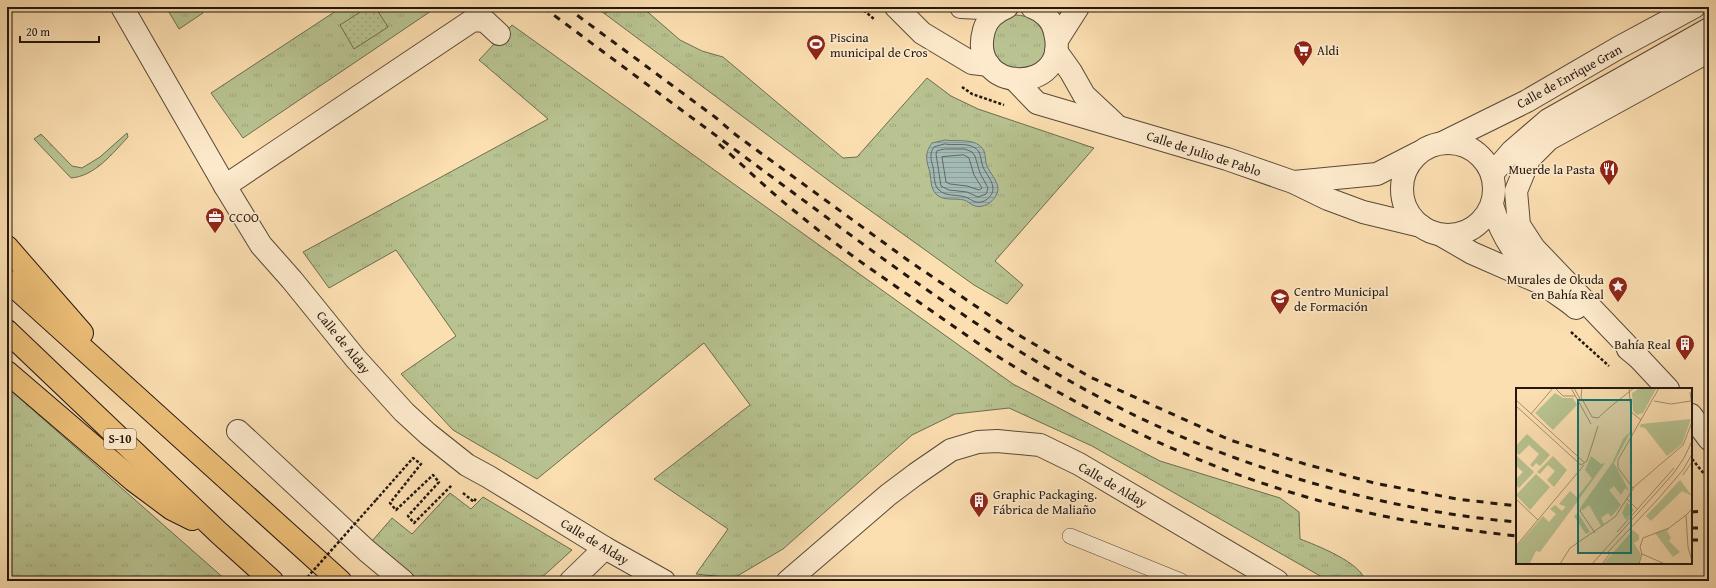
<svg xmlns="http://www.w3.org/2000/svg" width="1716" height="588" viewBox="0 0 1716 588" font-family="'Gentium Book Plus',serif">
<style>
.grass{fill:url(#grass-tufts);stroke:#6e6d50}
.park{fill:url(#park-dots);stroke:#6e6d50}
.garden{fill:#b8c391;stroke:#6e6d50}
.water{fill:url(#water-rules);stroke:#707973}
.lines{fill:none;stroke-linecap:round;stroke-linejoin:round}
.shore{stroke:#636862;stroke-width:1}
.service-casing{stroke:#594938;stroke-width:16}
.minor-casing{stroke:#594938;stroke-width:24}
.motorway-casing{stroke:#23170f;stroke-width:24}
.path{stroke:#23170f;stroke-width:2.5;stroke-dasharray:3 2;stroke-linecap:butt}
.service{stroke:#fdeacc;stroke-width:15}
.minor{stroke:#fdeacc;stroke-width:22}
.motorway{stroke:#eec078;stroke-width:22}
.rail{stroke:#23170f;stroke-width:3;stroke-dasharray:7 7;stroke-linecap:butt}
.path-bridge{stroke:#23170f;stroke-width:2.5;stroke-dasharray:3 2;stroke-linecap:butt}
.labels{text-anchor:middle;stroke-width:3.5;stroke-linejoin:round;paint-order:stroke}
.shield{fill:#fdeacc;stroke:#645648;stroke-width:1}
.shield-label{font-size:12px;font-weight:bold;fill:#23170f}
.poi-label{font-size:13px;fill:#23170f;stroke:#fdeacc;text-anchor:start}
.street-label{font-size:13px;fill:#23170f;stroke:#fdeacc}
.inset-road{fill:none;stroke:#a58f70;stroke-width:1}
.view{fill:#0f766e;fill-opacity:0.15;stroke:#0f766e;stroke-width:2}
.inset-edge{fill:none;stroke:#23170f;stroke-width:2}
</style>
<defs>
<pattern id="grass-tufts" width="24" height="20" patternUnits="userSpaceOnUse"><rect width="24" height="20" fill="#b8c391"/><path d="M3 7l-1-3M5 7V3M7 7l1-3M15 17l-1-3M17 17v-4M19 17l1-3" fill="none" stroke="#9ea77c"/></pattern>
<pattern id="park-dots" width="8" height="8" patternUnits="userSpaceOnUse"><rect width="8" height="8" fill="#b8c391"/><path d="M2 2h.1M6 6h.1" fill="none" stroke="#9ea77c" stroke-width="1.8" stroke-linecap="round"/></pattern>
<pattern id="water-rules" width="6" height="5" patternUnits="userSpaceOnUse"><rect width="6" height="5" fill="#a3bab5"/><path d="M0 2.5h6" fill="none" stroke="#8c9f9a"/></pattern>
</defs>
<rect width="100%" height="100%" fill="#fcdfb1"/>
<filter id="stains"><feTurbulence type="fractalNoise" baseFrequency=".005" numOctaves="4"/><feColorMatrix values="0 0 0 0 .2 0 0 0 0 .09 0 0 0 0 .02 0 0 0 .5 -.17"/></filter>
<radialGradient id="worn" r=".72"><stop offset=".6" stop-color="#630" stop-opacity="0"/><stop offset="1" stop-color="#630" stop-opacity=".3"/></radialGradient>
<g class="grass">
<path d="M177,7H199L203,13L179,29L169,12Z"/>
<path d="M342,7H437L243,138L211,93Z"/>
<path d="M611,7H642L680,40L702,51L723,57L843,158L857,157L927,78L951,96L978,109L1094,148L995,261L1023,285L1007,304L974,285L836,186L605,14Z"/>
<path d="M1016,15C1042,16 1055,38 1041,61C1038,65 1030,68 1025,71L1000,64L992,48L994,31L999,23L1007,18Z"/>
<path d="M512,25L1013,384L1160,461L1280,498L1299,512L1300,539C1316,545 1362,563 1365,581H1329L1092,446L1009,408L955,414L912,435L783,549L734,578L696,574L728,529L654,479L750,405L704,343L537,479L453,430L401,374L456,336L396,250L329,288L303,252L548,119L479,60Z"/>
<path d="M127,133L128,137C112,154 95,176 71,178L34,139L41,134L72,166L82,168L100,157Z"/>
<path d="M7,387L227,581H7Z"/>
<path d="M450,493L471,509L483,497L572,550L538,581H420L372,541L392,518L412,534Z"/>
</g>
<path class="park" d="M368,7H375L388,27L354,49L340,25Z"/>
<path class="garden" d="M595,7H611L605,14Z"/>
<path class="water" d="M945,140C957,142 977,137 984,151C986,155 985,162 987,166C990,173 997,180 998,188C998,199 985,209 975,206C971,205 968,201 964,200C955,198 944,201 937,195C929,188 932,178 929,169C926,160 925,152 932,143Z"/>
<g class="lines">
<g class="shore">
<path d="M945,144C956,146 972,141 979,152C981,156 981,162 983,167C986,174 993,181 993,189C993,196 984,204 976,202C972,201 969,198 965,197C957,194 946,197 939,190C933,185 935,175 933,167C931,160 929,153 934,147Z"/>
<path d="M945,149H965L972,152L975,156L980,173L988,188L986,194L978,197L967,192L949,190L941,186L936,154L937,151Z"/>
<path d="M964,155L969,158L974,175L982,188L979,190L967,186L950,184L946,182L942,157Z"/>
</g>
<defs>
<path id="service" d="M1070,536L1181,581"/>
<g id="minor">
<path d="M122,7L225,186L261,245L292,280L356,359L404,412L428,434L467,465L489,477L605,548L664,581"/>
<path d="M896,7L922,33L972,63L989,65"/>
<path d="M961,7L1001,9"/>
<path d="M1007,7C997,11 987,19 984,30C966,95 1071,95 1055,33C1053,21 1044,11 1032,7"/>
<path d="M1057,40L1078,7"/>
<path d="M1056,51L1071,72L1084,95L1114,123"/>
<path d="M1015,80L1037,103L1227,159L1293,182L1328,199L1363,212L1421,226"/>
<path d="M1442,143L1527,101L1618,48L1694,7"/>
<circle cx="1448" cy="189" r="46"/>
<path d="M1492,174L1512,151L1548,120L1709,29"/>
<path d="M1294,182L1377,174L1418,153"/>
<path d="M225,186L473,20L485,21L499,34"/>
<path d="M1492,205C1502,238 1518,261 1544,284C1554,293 1566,299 1576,308"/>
<path d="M1441,235L1472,253L1536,281"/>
<path d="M1628,349L1639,358L1668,389"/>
<path d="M1639,358L1534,248L1519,225L1516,191L1529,159L1549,139L1709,51"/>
<path d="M1691,415L1709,439"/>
<path d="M238,431L367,551L403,581"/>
<path d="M571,581L605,548"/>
<path d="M788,581L888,495L916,474L951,450L978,442L997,441L1040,445L1079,464L1277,581"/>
</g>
<g id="motorway">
<path d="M7,247L82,333"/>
<path d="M7,280L340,581"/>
<path d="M7,331L219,533L272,581"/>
<path d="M7,372L133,480L172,509L192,519"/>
</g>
</defs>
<use href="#service" class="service-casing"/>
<use href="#minor" class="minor-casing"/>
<use href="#motorway" class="motorway-casing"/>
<g class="path">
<path d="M860,7L874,19"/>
<path d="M962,87L972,94L1004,105"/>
<path d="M1571,332L1609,366"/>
<path d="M1692,459L1709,480"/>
<path d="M463,493L474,502L476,498"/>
<path d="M376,500L413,458L421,464L390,503L396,510L433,475L439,482L408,516L414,523L452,485"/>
</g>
<use href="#service" class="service"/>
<use href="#minor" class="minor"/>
<use href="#motorway" class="motorway"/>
<g class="rail">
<path d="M543,7C633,74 723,141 814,208C922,288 1032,368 1155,425C1264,475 1397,512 1517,522"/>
<path d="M566,7L715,117L736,135L909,261L1017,334L1090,377L1230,440L1305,464L1374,483L1457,499L1517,506"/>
<path d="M719,144C745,167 770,192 797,213C838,247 882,277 926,307C952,325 978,344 1005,361C1098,418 1198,465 1303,496C1373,517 1444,528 1517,536"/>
<path d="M1691,512L1709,511"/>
<path d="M1691,528H1709"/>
<path d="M1691,540H1709"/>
</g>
<path class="path-bridge" d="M304,581L376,500"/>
</g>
<defs>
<symbol id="stadium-pin" viewBox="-11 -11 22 30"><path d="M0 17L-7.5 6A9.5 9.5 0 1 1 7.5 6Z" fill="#8f2418" stroke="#fdeacc"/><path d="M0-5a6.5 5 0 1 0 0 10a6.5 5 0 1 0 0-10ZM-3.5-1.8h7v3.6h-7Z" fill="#fff"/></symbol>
<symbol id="supermarket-pin" viewBox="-11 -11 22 30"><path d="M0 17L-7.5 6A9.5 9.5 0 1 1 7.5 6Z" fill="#8f2418" stroke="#fdeacc"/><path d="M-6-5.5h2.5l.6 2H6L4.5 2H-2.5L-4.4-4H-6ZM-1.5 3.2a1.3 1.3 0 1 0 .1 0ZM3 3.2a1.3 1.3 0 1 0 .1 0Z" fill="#fff"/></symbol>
<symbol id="restaurant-pin" viewBox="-11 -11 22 30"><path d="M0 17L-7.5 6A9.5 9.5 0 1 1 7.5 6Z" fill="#8f2418" stroke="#fdeacc"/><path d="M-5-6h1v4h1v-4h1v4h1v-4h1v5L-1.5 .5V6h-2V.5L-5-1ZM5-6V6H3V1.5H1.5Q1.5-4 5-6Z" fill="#fff"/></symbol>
<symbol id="office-pin" viewBox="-11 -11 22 30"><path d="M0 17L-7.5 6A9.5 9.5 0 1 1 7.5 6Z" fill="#8f2418" stroke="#fdeacc"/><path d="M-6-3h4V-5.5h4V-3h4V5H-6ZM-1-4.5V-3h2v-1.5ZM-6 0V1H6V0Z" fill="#fff"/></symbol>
<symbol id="sight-pin" viewBox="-11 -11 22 30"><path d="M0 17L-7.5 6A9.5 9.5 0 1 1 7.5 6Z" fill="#8f2418" stroke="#fdeacc"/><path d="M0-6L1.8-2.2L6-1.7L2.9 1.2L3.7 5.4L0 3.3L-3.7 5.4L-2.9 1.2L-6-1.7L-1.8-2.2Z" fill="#fff"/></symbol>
<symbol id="school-pin" viewBox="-11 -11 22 30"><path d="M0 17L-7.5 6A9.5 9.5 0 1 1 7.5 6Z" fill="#8f2418" stroke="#fdeacc"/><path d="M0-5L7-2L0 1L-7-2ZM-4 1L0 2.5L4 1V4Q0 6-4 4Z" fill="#fff"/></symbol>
<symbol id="building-pin" viewBox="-11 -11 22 30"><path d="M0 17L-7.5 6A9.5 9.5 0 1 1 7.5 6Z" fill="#8f2418" stroke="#fdeacc"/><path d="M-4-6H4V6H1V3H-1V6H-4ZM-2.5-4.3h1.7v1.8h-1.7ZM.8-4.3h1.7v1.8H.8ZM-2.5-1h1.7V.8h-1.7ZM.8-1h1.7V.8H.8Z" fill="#fff"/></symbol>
</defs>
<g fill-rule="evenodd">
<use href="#stadium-pin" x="805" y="33" width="22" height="30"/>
<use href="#supermarket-pin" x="1292" y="39" width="22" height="30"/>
<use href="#restaurant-pin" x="1598" y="158" width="22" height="30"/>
<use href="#office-pin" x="204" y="206" width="22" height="30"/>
<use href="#sight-pin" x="1607" y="275" width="22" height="30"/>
<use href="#school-pin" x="1269" y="287" width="22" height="30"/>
<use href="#building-pin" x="1674" y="333" width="22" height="30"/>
<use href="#building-pin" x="968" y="490" width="22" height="30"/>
</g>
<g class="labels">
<rect class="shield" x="104" y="429" width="32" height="20" rx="3"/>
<g class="shield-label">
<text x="120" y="443">S-10</text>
</g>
<g class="poi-label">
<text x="830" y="42">Piscina<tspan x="830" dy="15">municipal de Cros</tspan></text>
<text x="1317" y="55">Aldi</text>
<text x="1595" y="174" text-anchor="end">Muerde la Pasta</text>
<text x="229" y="222">CCOO</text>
<text x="1604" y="284" text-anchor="end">Murales de Okuda<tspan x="1604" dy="15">en Bahía Real</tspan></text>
<text x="1294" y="296">Centro Municipal<tspan x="1294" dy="15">de Formación</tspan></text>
<text x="1671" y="349" text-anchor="end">Bahía Real</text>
<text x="993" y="499">Graphic Packaging.<tspan x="993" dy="15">Fábrica de Maliaño</tspan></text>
</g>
<g class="street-label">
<text transform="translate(1569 76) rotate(-29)" y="5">Calle de Enrique Gran</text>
<text transform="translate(1204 153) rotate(18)" y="5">Calle de Julio de Pablo</text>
<text transform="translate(344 342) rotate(51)" y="5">Calle de Alday</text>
<text transform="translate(1113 484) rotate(30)" y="5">Calle de Alday</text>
<text transform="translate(595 541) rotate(31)" y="5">Calle de Alday</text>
</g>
</g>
<g transform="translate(1516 388)">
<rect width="176" height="176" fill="#fcdfb1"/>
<path d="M124,0L140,1L127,25L121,27L117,23L116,5ZM39,5L47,10H57L61,17L37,42L19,25ZM175,31L166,56L151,68L129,40L124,39L125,36ZM115,43L98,75L113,103L109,100L105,107L98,98L93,102L105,117L95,129L92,125L85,130L88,136L85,138L73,117L67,122L64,120L96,75L107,51ZM11,46L34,67L24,78L20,75L17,79L14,77L23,66L13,57L3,67L0,64V58ZM0,67L18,84L3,100L0,97V91L7,84L0,78ZM37,68L51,82L38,99L31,92L39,83L32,77L24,86L21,84ZM75,68L85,76L89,75L63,111L61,109L76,90L69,82ZM20,86L34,99L14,122L0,107ZM111,114L118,122L110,132L106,125ZM62,125L74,144L70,146L58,128ZM154,140L151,143L155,150L153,153L164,164L157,169L139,145ZM117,142L123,147V152L118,155L125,166L123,176H87Z" fill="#b8c391"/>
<path d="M164,92L176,108L166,103L135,133L130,128Z" fill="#b8c391"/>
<path d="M39,117L46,123L51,117L56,121L24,164L20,163L14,175L0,176V159L27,128L33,134L40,126L34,121Z" fill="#b8c391"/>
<path d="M54,103L63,111L56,121L43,116ZM26,135L31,140L23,151L19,147Z" fill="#b8c391"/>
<path class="inset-road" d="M39,0L47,8H59M55,0L75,36M58,0L64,11M66,0L65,9L76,29L82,30L94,19M113,0L115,24L125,32M174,4L176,18M0,12L69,75M138,13L155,16L175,13M0,18L65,77L71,73L82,38M94,19L118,0M15,26L37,0M167,87L176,74M117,100L102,80V72L143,0M0,111L22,132M111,111L121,121M65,121L64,123L79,145M176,121L170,127L172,159L176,173M101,144L158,80M0,158L68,77M91,165L142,111L167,82L176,66M126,166L149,176M44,176L54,160L99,129L119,98L167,57L176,34M76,176L157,86L168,70L176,53M86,176L95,164M123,176L126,166L124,159L127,150L153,140L170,127"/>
<path class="view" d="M62,12H115V165H62Z"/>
<rect width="176" height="176" class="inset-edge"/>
</g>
<rect width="1716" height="588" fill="none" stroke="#fcdfb1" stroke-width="24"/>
<rect x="8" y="8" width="1700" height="572" fill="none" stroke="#23170f" stroke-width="2"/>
<rect x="12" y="12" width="1692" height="564" fill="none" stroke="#23170f"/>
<path d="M20 36v6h79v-6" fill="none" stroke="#23170f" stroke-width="2"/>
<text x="26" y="36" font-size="12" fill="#23170f" stroke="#fdeacc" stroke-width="3" paint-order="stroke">20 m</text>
<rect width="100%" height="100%" filter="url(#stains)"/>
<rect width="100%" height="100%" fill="url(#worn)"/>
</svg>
